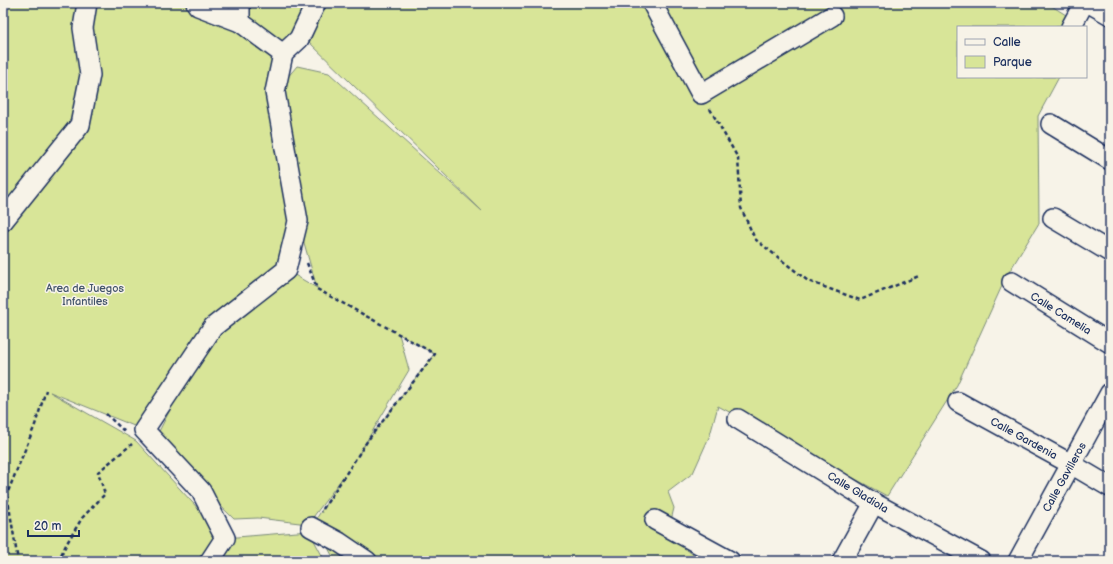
<svg xmlns="http://www.w3.org/2000/svg" width="1113" height="564" viewBox="0 0 1113 564" font-family="'Balsamiq Sans',sans-serif">
<style>
.green{fill:#d8e598;stroke:#7a8a7b;fill-rule:evenodd}
.lines{fill:none;stroke-linecap:round;stroke-linejoin:round}
.minor-casing{stroke:#1b2f5e;stroke-width:22}
.path{stroke:#1b2f5e;stroke-width:2.5;stroke-dasharray:4 3;stroke-linecap:butt}
.minor{stroke:#f7f3e8;stroke-width:19}
.labels{text-anchor:middle;stroke-width:3;stroke-linejoin:round;paint-order:stroke}
.park-label{font-size:11px;fill:#41536a;stroke:#f7f3e8}
.street-label{font-size:11px;fill:#1b2f5e;stroke:#f7f3e8}
</style>
<rect width="100%" height="100%" fill="#f7f3e8"/>
<filter id="ink" filterUnits="userSpaceOnUse"><feTurbulence type="fractalNoise" baseFrequency=".025" numOctaves="2"/><feDisplacementMap in="SourceGraphic" scale="8" xChannelSelector="R" yChannelSelector="G"/><feConvolveMatrix kernelMatrix="1 2 1 2 8 2 1 2 1" color-interpolation-filters="sRGB"/></filter>
<g filter="url(#ink)">
<g class="green">
<path d="M3,3H191L233,28L274,57L276,91L297,66L329,73L482,211L307,40L323,3H1047L1085,27H958V77H1059L1038,116L1039,223L1006,277L957,385L887,496L718,406L710,435L693,473L668,492L674,508L668,533L700,561H365L311,527L343,477L308,524L258,518L234,519L154,441L207,338L144,430L50,392L136,441L225,538L309,531L325,561H3ZM298,222L317,288L286,270ZM399,334L434,354L368,440L357,457L409,370Z"/>
<path d="M247,3H310L286,46L251,21Z"/>
<path d="M324,540L358,561H335Z"/>
</g>
<g class="lines">
<defs>
<g id="minor">
<path d="M196,3L198,6L240,22V3"/>
<path d="M652,3L701,94L832,16"/>
<path d="M1089,3L1110,15"/>
<path d="M1071,27L1084,3"/>
<path d="M283,54L299,39L316,3"/>
<path d="M1051,124L1110,160"/>
<path d="M1053,218L1110,252"/>
<path d="M3,221L80,125L90,75L83,28L87,3"/>
<path d="M1012,282L1110,343"/>
<path d="M958,402L1071,464L1110,487"/>
<path d="M738,419L874,503L981,561"/>
<path d="M655,520L730,561"/>
<path d="M311,527L339,542L367,561"/>
<path d="M210,561L225,538L201,491L144,430L213,327L286,270L298,221L275,92L283,54L240,22"/>
<path d="M842,561L874,503"/>
<path d="M1018,561L1110,393"/>
</g>
</defs>
<use href="#minor" class="minor-casing"/>
<g class="path">
<path d="M710,109L738,158L741,208L755,239L808,281L860,300L919,276"/>
<path d="M307,263L317,289L435,354L368,440L321,512"/>
<path d="M106,414L126,433"/>
<path d="M3,494H7L18,561"/>
<path d="M3,504L35,425L46,390"/>
<path d="M58,561L67,543L82,518L105,494L98,472L132,444"/>
</g>
<use href="#minor" class="minor"/>
</g>
</g>
<g class="labels">
<g class="park-label">
<text x="85" y="292">Area de Juegos<tspan x="85" dy="13">Infantiles</tspan></text>
</g>
<g class="street-label">
<text transform="translate(1061 313) rotate(32)" y="4">Calle Camelia</text>
<text transform="translate(1024 438) rotate(29)" y="4">Calle Gardenia</text>
<text transform="translate(1064 477) rotate(-61)" y="4">Calle Gavilleros</text>
<text transform="translate(858 492) rotate(31)" y="4">Calle Gladiola</text>
</g>
</g>
<rect width="1113" height="564" fill="none" stroke="#f7f3e8" stroke-width="16"/>
<rect x="8" y="8" width="1097" height="548" fill="none" stroke="#1b2f5e" stroke-width="1.5" filter="url(#ink)"/>
<rect x="957" y="26" width="130" height="52" fill="#f7f3e8" stroke="#9fa5b1"/>
<rect x="965" y="39" width="20" height="6" fill="#f7f3e8" stroke="#9fa5b1"/>
<text x="993" y="46" font-size="12" fill="#1b2f5e">Calle</text>
<rect x="965" y="56" width="20" height="12" fill="#d8e598" stroke="#9fa5b1"/>
<text x="993" y="66" font-size="12" fill="#1b2f5e">Parque</text>
<path d="M28 530v6h51v-6" fill="none" stroke="#1b2f5e" stroke-width="2"/>
<text x="34" y="530" font-size="12" fill="#1b2f5e" stroke="#f7f3e8" stroke-width="3" paint-order="stroke">20 m</text>
</svg>
